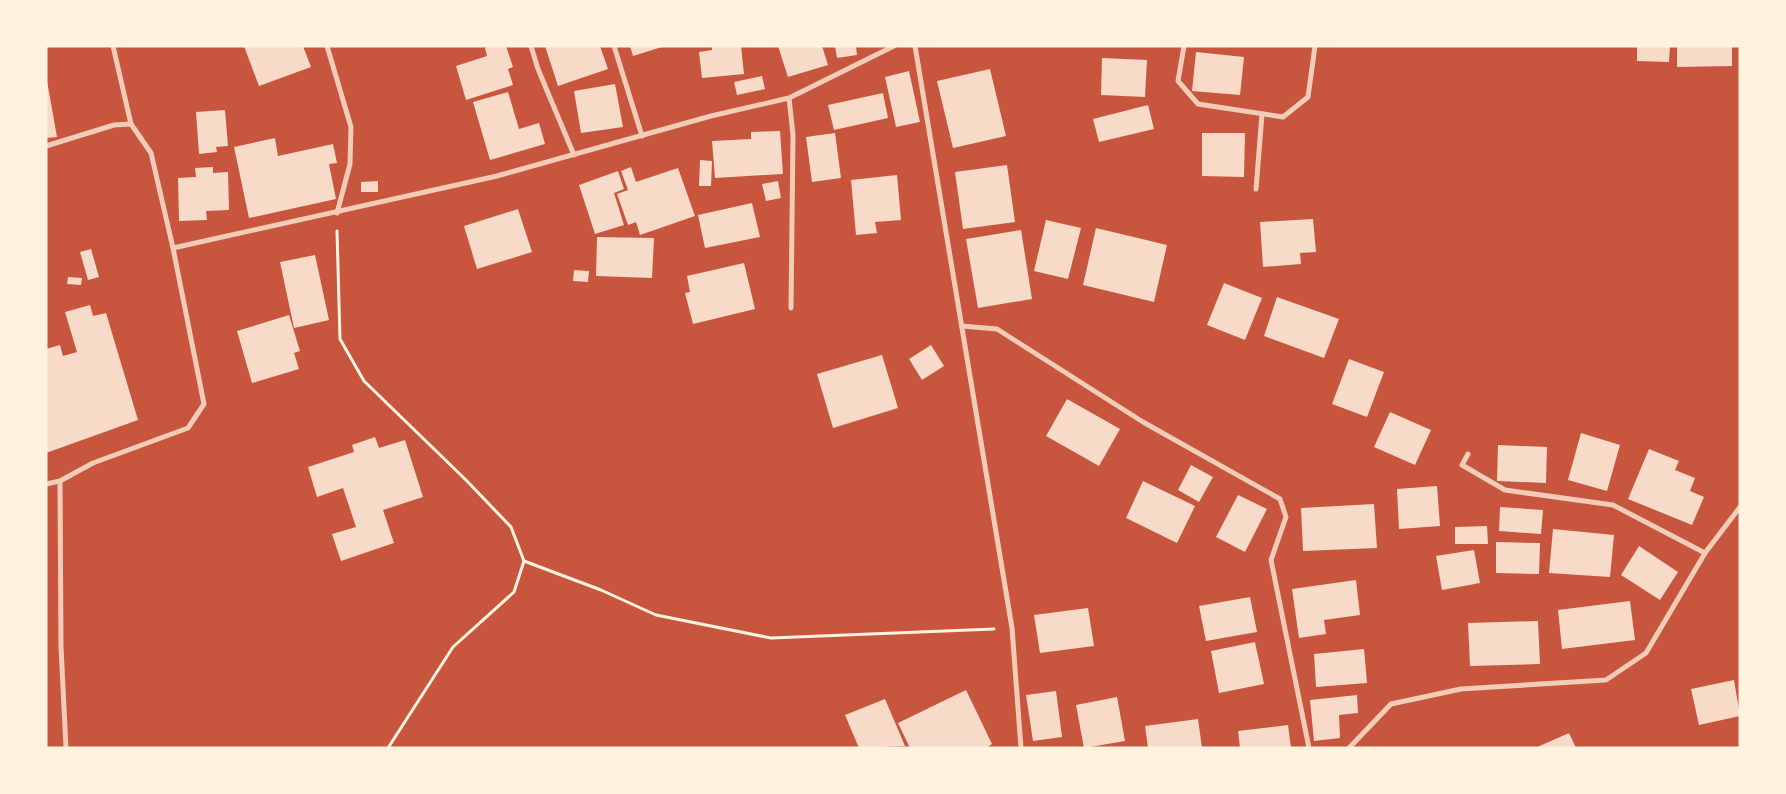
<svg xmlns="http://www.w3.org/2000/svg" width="1786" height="794" viewBox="0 0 1786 794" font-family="Rubik,sans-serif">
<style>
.building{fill:#f7dbc8}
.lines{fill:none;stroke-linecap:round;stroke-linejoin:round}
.path{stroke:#fff3e0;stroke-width:3}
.minor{stroke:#f1ccb7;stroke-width:5}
</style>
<rect width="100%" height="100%" fill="#c8553d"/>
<g class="building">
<path d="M244,46H303L311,67L259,86Z"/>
<path d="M489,46H506L513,67L508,69L513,85L466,100L456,66L487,56L485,48Z"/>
<path d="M545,46H600L608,69L558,86Z"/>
<path d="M630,46H662V47L633,56Z"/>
<path d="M712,46H741L744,74L702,78L699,52L712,50Z"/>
<path d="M778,46H822L828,65L788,77Z"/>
<path d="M835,46H856L857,55L837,58Z"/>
<path d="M1637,46H1670L1669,62L1637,61Z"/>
<path d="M1677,46H1732V66L1677,67Z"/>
<path d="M1196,52L1244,57L1240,95L1192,91Z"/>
<path d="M1102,58L1147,60L1145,97L1101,95Z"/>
<path d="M990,69L1006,136L953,148L937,81Z"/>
<path d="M909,71L920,122L896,127L885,77Z"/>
<path d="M46,75L57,137L46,138Z"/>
<path d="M762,76L765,89L737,95L734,82Z"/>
<path d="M615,84L623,127L581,133L574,91Z"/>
<path d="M508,92L519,129L539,123L545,144L490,160L473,102Z"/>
<path d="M883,93L888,118L834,130L828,105Z"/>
<path d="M1148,105L1154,129L1099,142L1093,119Z"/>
<path d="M225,110L228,146L216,147L217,152L199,154L196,112Z"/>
<path d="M780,131L783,174L715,178L712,141L751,139V132Z"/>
<path d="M835,133L841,178L812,182L806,137Z"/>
<path d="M1202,133H1245L1244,177L1202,176Z"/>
<path d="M275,138L278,156L333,144L337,163L329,164L336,199L249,218L234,147Z"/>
<path d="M700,160L712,161L711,186H699Z"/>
<path d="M1007,165L1015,222L963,229L955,172Z"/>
<path d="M213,167V173L228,172L229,210L206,211L207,220L179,221L178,178L196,177L195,168Z"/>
<path d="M631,167L636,182L678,168L695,216L640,235L636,222L628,225L617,194L628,190L621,171Z"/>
<path d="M618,171L624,189L614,193L624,225L595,234L579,185Z"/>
<path d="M897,175L901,220L875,222L877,233L856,235L851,180Z"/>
<path d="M378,181V192H361V182Z"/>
<path d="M778,181L781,198L766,201L762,184Z"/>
<path d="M752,203L760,237L705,248L698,215Z"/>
<path d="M518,209L532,252L477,269L464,226Z"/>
<path d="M1313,219L1316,252L1300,253L1301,264L1263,267L1260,222Z"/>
<path d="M1046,220L1081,228L1068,279L1034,271Z"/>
<path d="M1096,228L1167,245L1154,302L1083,285Z"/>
<path d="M1021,230L1032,299L978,308L966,239Z"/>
<path d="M597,237L654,238L652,278L596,276Z"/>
<path d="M91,249L99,277L88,280L80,252Z"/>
<path d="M315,255L329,320L294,328L280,262Z"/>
<path d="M744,263L755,309L693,324L685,293L690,292L687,276Z"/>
<path d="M574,270L589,271L588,282L573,281Z"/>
<path d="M68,277L82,278L81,285L67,284Z"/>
<path d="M1224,283L1262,298L1245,340L1207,325Z"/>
<path d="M1277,297L1339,319L1324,358L1264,336Z"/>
<path d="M90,305L93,316L106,313L138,420L46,453V349L60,345L63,356L77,352L65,312Z"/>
<path d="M289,315L300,351L294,353L299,369L252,383L237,331Z"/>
<path d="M931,345L944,366L922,380L909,359Z"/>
<path d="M882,355L898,408L833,428L817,374Z"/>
<path d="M1349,359L1384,372L1367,417L1332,404Z"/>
<path d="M1067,399L1120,429L1099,466L1046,436Z"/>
<path d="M1390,412L1431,430L1415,465L1374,447Z"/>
<path d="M1581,433L1620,445L1607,491L1568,480Z"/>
<path d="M375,437L379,448L405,440L423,497L383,510L394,543L341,561L332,534L356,527L343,488L317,497L308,467L354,452L352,445Z"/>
<path d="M1498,445L1547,447L1546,483L1497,481Z"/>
<path d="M1649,449L1679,461L1675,470L1695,478L1690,491L1704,497L1692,525L1628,499Z"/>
<path d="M1191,465L1213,477L1199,502L1178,490Z"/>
<path d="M1143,481L1195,506L1177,543L1126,518Z"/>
<path d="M1437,486L1440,526L1399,529L1397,489Z"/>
<path d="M1238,495L1267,509L1245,552L1216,537Z"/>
<path d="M1374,504L1377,548L1303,551L1301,508Z"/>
<path d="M1500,507L1543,510L1541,534L1499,531Z"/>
<path d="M1487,526L1488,544H1455V527Z"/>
<path d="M1553,529L1614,535L1610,577L1549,573Z"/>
<path d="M1496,542L1540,543L1539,574L1496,573Z"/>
<path d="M1639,546L1678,572L1660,600L1621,575Z"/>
<path d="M1474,550L1480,583L1442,590L1436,556Z"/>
<path d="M1356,580L1360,615L1324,620L1326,634L1299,638L1292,589Z"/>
<path d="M1250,597L1257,632L1206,641L1199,606Z"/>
<path d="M1630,601L1635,640L1562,649L1558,610Z"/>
<path d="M1088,608L1094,646L1040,653L1034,615Z"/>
<path d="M1538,621L1540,664L1470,666L1468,623Z"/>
<path d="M1255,642L1264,684L1219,693L1211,651Z"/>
<path d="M1364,649L1367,683L1316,687L1314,654Z"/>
<path d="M1734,680L1740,716L1699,725L1691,689Z"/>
<path d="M966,690L992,744L986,748H910L898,723Z"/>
<path d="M1056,691L1062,737L1033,741L1026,695Z"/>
<path d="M1357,695L1358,713L1339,715L1340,738L1314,741L1310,700Z"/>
<path d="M1117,697L1125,741L1084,748L1076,705Z"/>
<path d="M885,699L905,746L859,748L845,715Z"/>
<path d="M1198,719L1202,748H1148L1145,726Z"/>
<path d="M1288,725L1291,748H1240L1238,731Z"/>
<path d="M1569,733L1576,748H1535Z"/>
</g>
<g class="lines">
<g class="path">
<path d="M337,231L340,339L364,381L466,480L511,527L524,561L514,592L453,647L388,748"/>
<path d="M524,561L601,590L656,615L771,638L994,629"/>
</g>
<g class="minor">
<path d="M113,46L131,124"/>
<path d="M327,46L351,127L350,164L337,213"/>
<path d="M531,46L538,69L574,155"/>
<path d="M614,46L642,136"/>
<path d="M915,46L1012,628L1021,748"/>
<path d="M1184,46L1178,81L1198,104L1283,117L1308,97L1315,46"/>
<path d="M789,98L793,135L791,308"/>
<path d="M46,146L114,125L131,124L151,153L173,248"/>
<path d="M1256,189L1262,114"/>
<path d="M962,326L997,329L1143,422L1280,499L1286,517L1271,560L1309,748"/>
<path d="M1468,454L1462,465L1505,490L1613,505L1705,553"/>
<path d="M60,481L61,647L66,748"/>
<path d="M46,484L60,481L93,463L188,428L204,404L173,248L497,176L711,116L789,98L894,46"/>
<path d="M1349,748L1391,704L1461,689L1606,680L1646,653L1705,553L1740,507"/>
</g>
</g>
<rect width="1786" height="794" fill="none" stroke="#fff3e0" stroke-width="95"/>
</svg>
